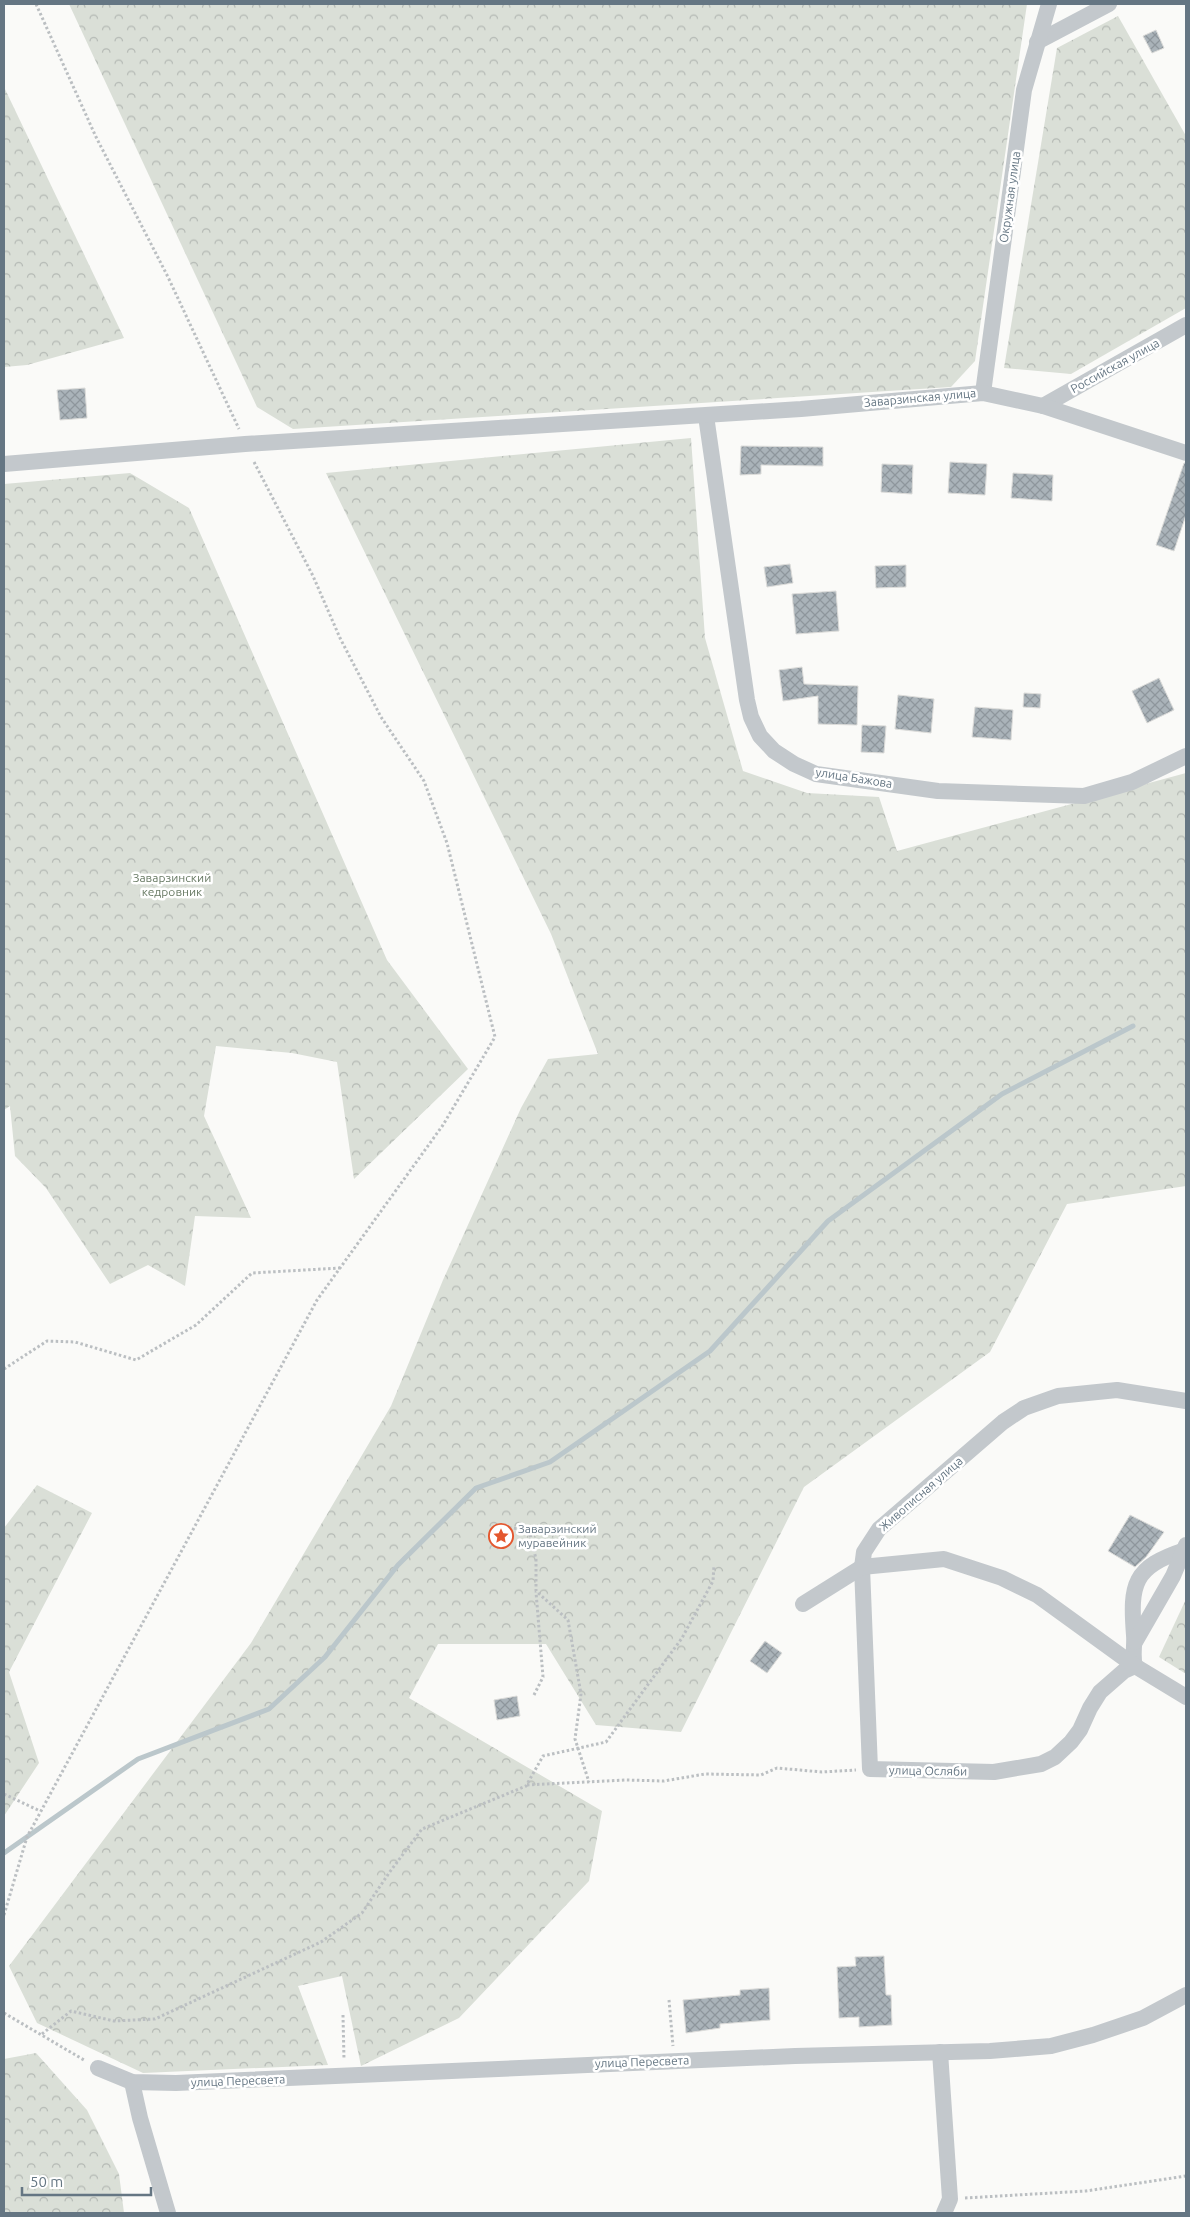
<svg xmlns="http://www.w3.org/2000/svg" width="1190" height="2217" viewBox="0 0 1190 2217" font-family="Ubuntu,sans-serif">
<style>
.forest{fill:url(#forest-crowns)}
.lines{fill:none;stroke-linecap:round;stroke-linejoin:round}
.stream{stroke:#bbc7cb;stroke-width:5}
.building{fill:url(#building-cross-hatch);stroke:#dcdcda}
.path{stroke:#bbbfc2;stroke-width:3;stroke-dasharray:2.5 2.5;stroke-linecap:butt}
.minor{stroke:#c3c8cc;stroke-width:16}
.labels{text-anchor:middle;stroke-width:5;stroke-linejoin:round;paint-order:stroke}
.street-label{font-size:12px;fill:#657683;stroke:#fff}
.park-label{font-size:12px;fill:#687a64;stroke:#fff}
.poi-label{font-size:12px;fill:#657683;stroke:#fff;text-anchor:start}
</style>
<defs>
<pattern id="forest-crowns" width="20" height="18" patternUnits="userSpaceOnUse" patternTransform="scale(1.25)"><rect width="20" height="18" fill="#dadfd7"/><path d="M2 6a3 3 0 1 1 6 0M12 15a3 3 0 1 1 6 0" fill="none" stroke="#b4b9b4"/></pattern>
<pattern id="building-cross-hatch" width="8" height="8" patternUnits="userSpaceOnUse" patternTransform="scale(1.25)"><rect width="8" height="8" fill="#aab3b9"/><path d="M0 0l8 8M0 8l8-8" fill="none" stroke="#8e969c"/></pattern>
</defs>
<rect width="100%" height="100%" fill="#fafaf8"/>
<g class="forest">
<path d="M69,4H1027L975,361L951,387L293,429L257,407Z"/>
<path d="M1118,16L1186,136V308L1071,374L1004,368L1057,48Z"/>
<path d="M4,87L124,338L27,365L4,367Z"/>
<path d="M691,438L705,638L743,771L807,793L879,797L897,851L1186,773V1186L1067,1204L990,1352L804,1487L681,1732L596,1725L546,1644H438L409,1698L602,1811L589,1881L459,2018L361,2066L342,1976L298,1986L328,2065L143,2073L37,2023L9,1966L251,1643L391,1406L443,1280L521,1108L548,1059L598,1054L551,934L326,473Z"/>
<path d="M130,473L189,508L387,960L468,1069L354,1179L337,1062L292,1053L216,1046L204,1116L251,1218L195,1216L185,1286L148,1265L110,1284L46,1188L15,1156L10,1106L4,1110V484Z"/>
<path d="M37,1485L92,1513L9,1672L39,1763L4,1816V1528Z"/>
<path d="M1186,1599V1674L1159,1657Z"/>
<path d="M36,2053L87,2110L119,2174L124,2213H4V2059Z"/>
</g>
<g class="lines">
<path class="stream" d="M4,1853L138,1759L269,1709L325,1657L398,1565L476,1488L550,1462L710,1351L828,1221L1002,1094L1133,1026"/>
</g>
<g class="building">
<path d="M1156,30L1164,48L1152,53L1143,36Z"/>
<path d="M85,388L87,418L60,420L57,390Z"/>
<path d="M741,446L823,447V466L761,465V474L740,475Z"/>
<path d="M950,462L987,464L985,495L948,493Z"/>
<path d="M1184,463H1186V515L1174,551L1156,545Z"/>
<path d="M882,464L913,465L912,494L881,492Z"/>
<path d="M1013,473L1053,475L1052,501L1011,498Z"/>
<path d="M790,564L793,583L767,587L764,567Z"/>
<path d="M906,565V587L876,588L875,566Z"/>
<path d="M836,591L839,631L796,634L792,594Z"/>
<path d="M802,667L804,684L858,686L857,725L818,724V696L783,701L779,670Z"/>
<path d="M1159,678L1174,710L1147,723L1132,691Z"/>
<path d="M1024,693L1041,694L1040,708L1023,707Z"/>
<path d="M898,695L934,699L931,733L895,729Z"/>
<path d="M975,707L1013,710L1011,740L972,737Z"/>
<path d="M862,725L886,726L884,753L861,752Z"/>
<path d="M1130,1515L1164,1532L1146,1557L1135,1567L1108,1551Z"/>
<path d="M765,1641L782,1653L767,1673L750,1661Z"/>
<path d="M517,1696L520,1716L497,1720L494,1700Z"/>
<path d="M884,1956L886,1995H891L892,2025L859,2027V2017L839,2018L837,1967L856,1966L855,1957Z"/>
<path d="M769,1988L770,2020L720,2024V2028L686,2033L683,2000L740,1995V1990Z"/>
</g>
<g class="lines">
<g class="path">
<path d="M36,4L96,137L168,277L239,429"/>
<path d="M4,1369L47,1341L75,1342L136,1360L196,1325L252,1273L340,1268"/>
<path d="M504,1527L529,1530L536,1559V1591L568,1620L581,1694L575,1739L589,1782"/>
<path d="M534,1695L543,1677L536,1592"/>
<path d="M527,1785L626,1780L664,1781L705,1774L761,1775L777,1768L822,1772L856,1770"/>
<path d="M4,1794L40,1811"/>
<path d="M4,1915L27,1837L317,1300L443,1125L495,1037L447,843L424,781L381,717L340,638L313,576L253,460"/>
<path d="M669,2000L673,2046"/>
<path d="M4,2013L84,2060"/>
<path d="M343,2015L344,2060"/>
<path d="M42,2034L71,2011L114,2021L155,2019L321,1942L362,1913L389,1873L422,1829L526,1786L543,1756L606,1742L682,1638L713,1581L714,1565"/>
<path d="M965,2198L1086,2191L1186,2176"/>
</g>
<g class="minor">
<path d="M1037,42L1109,4"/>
<path d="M983,393L1024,90L1049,4"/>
<path d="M1043,406L1186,325"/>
<path d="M706,416L747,700L751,717L760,736L774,751L794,764L816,774L938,791L1084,796L1132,782L1186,756"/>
<path d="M4,464L245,444L801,409L983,393L1043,406L1186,453"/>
<path d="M1185,1550C1133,1567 1130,1584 1134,1635C1135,1646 1132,1656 1135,1666L1124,1671L1100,1692L1090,1708L1080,1730L1071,1742L1055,1757L1041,1764L994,1772L870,1769L862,1567L864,1552L879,1529L1003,1422L1024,1408L1058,1396L1117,1390L1186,1401"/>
<path d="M803,1604L862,1567L944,1559L1002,1578L1037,1595L1135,1666L1186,1697"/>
<path d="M1135,1642L1173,1576L1186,1545"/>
<path d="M940,2052L950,2199L944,2213"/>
<path d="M98,2068L132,2082L176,2083L795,2056L990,2051L1051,2046L1093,2035L1143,2018L1186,1995"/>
<path d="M132,2082L140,2118L168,2213"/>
</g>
</g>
<defs>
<symbol id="sight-ring" viewBox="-11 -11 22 22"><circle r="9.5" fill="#fff" stroke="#e4572e" stroke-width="1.5"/><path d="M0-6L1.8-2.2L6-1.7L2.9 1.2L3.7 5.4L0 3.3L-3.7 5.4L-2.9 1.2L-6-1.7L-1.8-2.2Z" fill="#e4572e"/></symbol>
</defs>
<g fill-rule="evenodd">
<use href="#sight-ring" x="487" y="1522" width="28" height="28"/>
</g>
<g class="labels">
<g class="street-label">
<text transform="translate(1010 197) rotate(-82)" y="4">Окружная улица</text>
<text transform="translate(1115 366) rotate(-29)" y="4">Российская улица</text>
<text transform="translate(920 398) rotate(-5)" y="4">Заварзинская улица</text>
<text transform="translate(854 778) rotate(9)" y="4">улица Бажова</text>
<text transform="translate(921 1494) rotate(-41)" y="4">Живописная улица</text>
<text transform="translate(928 1771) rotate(1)" y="4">улица Осляби</text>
<text transform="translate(642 2062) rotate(-2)" y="4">улица Пересвета</text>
<text transform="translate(238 2081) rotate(-2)" y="4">улица Пересвета</text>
</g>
<g class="park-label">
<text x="172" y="882">Заварзинский<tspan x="172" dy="14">кедровник</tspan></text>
</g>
<g class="poi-label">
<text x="518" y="1533">Заварзинский<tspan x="518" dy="14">муравейник</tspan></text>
</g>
</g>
<rect width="1190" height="2217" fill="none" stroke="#657683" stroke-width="10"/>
<path d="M22 2187v8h129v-8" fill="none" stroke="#657683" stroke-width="2.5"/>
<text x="30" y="2187" font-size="15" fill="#657683" stroke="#ffffff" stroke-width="4" paint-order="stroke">50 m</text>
</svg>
